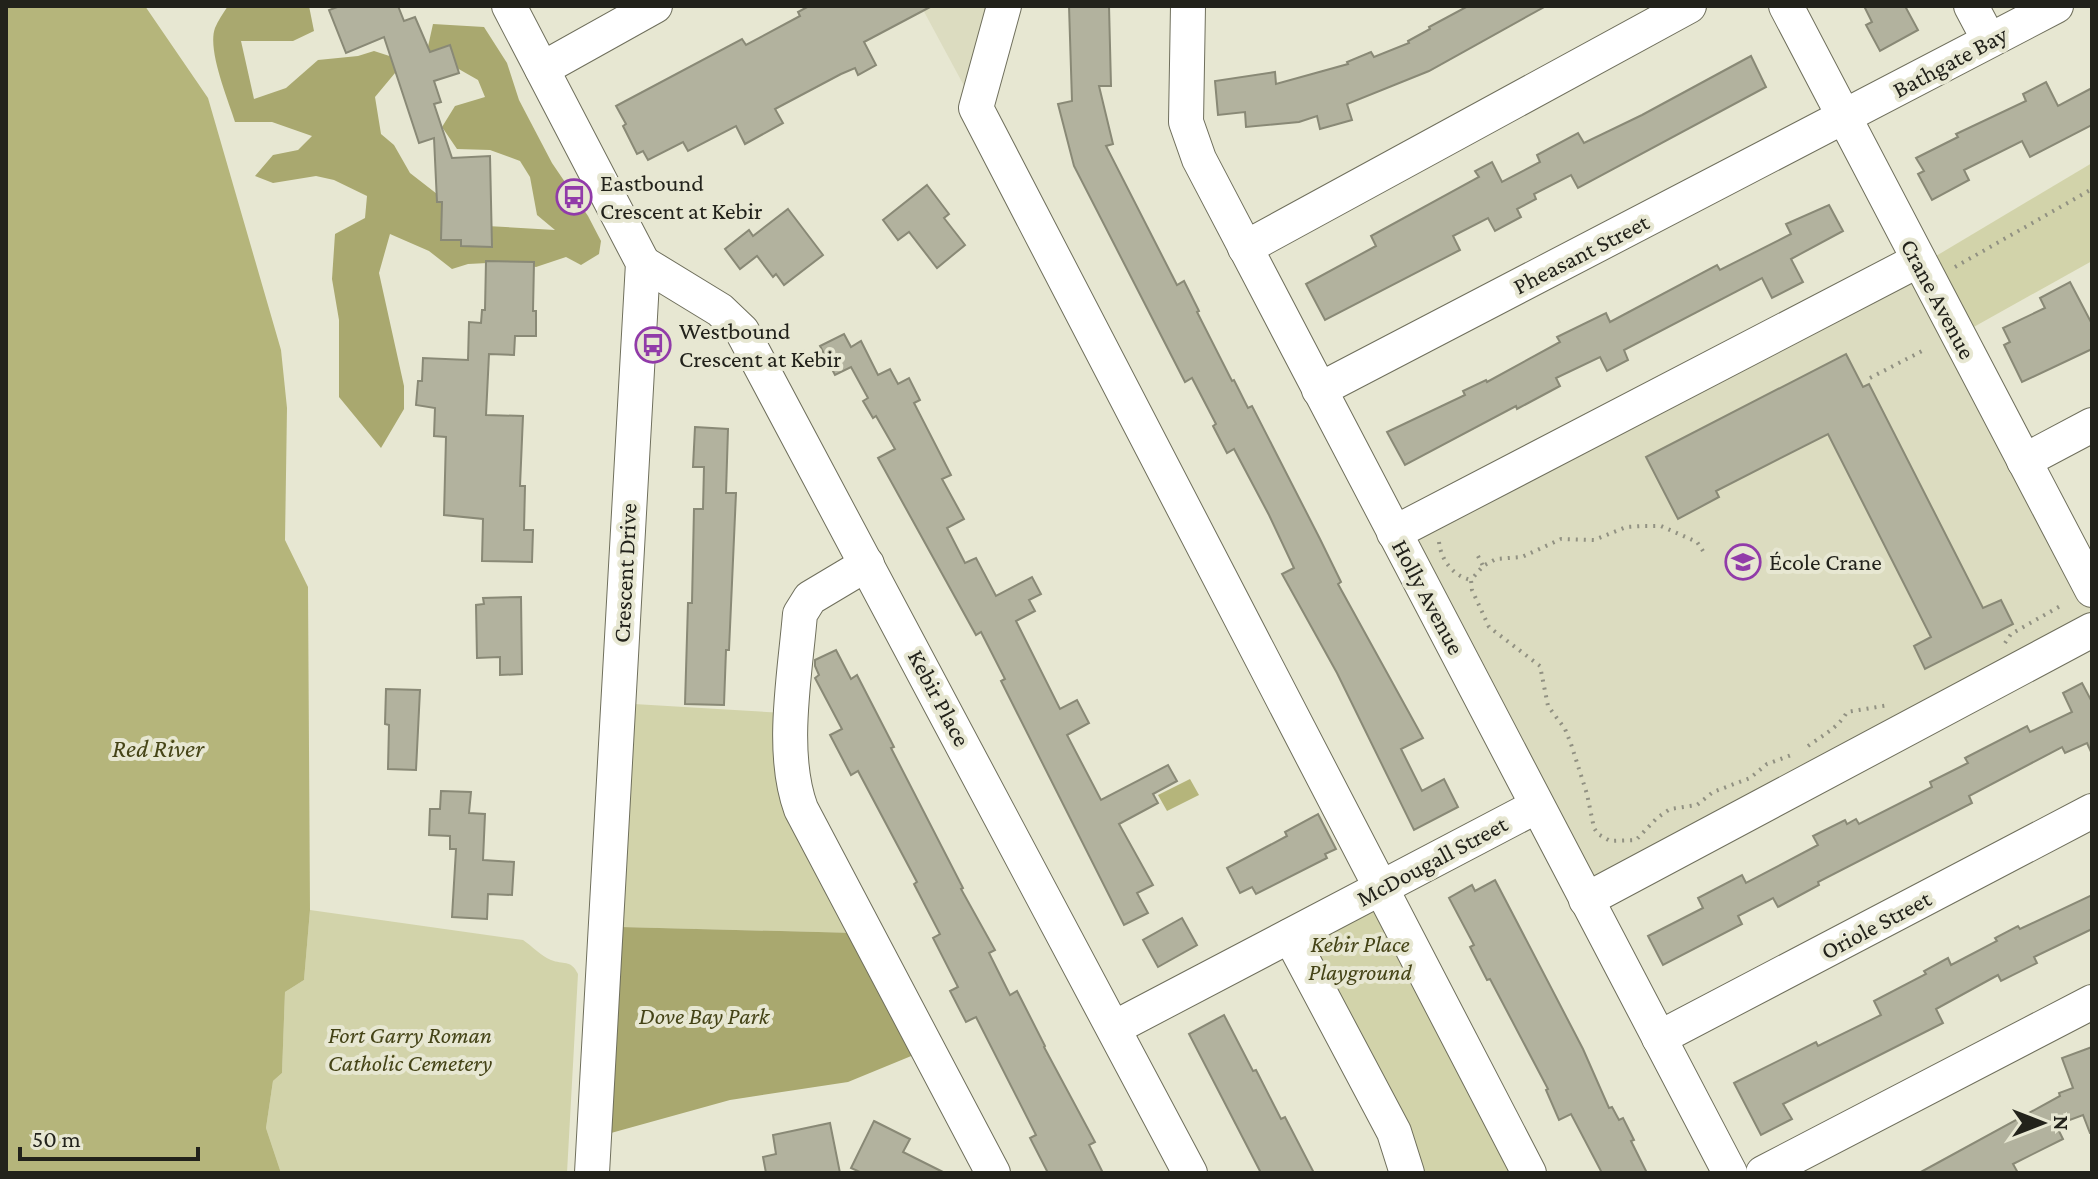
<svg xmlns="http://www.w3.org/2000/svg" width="2098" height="1179" viewBox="0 0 2098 1179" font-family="'Crimson Pro',serif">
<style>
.built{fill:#dcdcc0}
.green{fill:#d2d3aa}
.forest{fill:#a9a86f}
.water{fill:#b5b57b}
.building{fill:#b2b29e;stroke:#898976;stroke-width:2}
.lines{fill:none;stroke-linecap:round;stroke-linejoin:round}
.minor-casing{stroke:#6f6f5c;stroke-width:36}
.path{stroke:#919182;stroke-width:4;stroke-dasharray:2 6;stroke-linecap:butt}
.minor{stroke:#fff;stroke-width:34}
.labels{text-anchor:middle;stroke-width:8;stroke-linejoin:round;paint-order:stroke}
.street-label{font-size:24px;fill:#22221b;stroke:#e7e7d2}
.poi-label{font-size:24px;fill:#22221b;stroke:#e7e7d2;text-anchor:start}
.park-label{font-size:24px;font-style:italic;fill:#444316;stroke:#e7e7d2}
.water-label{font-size:26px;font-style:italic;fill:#454417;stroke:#e7e7d2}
</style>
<rect width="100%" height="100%" fill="#e7e7d2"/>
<g class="built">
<path d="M921,6H1004L976,108Z"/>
<path d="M1917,261L2092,590V630L1586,900L1394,533Z"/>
</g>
<g class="green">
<path d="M2092,163V261L1963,333L1926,262Z"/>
<path d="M634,704L785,713L856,933L621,927Z"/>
<path d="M1382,887L1525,1173H1407L1290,936Z"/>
<path d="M310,910L523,940C532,946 541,956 551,960C563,965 571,959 578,974L567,1173H281L266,1128L273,1081L282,1073L285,992L304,980Z"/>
</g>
<g class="forest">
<path d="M228,6H309L314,31L293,41H241L254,99L286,88L318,60L358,56L374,51L405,61L375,97L381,134L394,145L410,173L464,215L487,226L555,230L537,215L530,177L520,161L490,150L457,149L442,127L455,106L485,97L478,80L427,51L433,24L484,27L507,63L519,100L552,163L588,216L601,241L599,254L581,265L566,257L536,267L507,262L468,264L452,269L429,251L390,234L379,273L404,386V409L381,448L339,397V320L332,279L335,234L365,218L367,196L334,180L316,176L273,183L255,176L273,155L298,150L312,136L272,122H235C228,99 207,50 215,28C218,21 223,13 228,6Z"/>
<path d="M621,927L856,933L921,1052L848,1082L730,1100L611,1133Z"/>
</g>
<g class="water">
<path d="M6,6H145L208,98L281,350L287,408L285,540L308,587L310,910L304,980L285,992L282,1073L273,1081L266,1128L281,1173H6Z"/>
<path d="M1190,779L1199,795L1167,811L1158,795Z"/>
</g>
<g class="building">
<path d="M340,6H398L404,21L415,17L430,52L450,45L459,73L434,81L441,102L434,104L452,158L490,156L492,247L461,246V240H441L442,202H437L434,138L419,143L384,37L346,53L329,10Z"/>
<path d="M809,6H932L864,42L876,65L858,75L855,68L841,74L775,109L783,123L745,144L736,126L688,151L683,142L648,160L643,151L637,154L623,126L626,124L616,106L742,39L746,45L800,16L798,12Z"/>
<path d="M1069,6H1109L1111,86H1099L1113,144L1106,146L1177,285L1184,281L1199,311L1197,312L1232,381L1234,380L1248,408L1252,406L1320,539L1341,582L1338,584L1423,738L1401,749L1422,791L1444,779L1458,807L1414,830L1337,673L1282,574L1294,568L1269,515L1234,449L1227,453L1213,426L1216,424L1192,378L1185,382L1074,166L1058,104L1072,101Z"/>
<path d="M1468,6H1546L1429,71L1347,104L1352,120L1320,129L1317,116L1299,122L1246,127L1245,112L1218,115L1215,81L1275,72L1276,84L1348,64L1347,62L1371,52L1374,57L1409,43L1408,41L1430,29L1429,27Z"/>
<path d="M1864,6H1905L1918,30L1880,51L1866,25L1872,22Z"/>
<path d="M1751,56L1766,87L1578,188L1571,175L1534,194L1536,199L1517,209L1521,217L1495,231L1488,218L1453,236L1460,250L1325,320L1306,284L1376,246L1371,236L1479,177L1475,171L1492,162L1502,182L1540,162L1537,155L1578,133L1584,143L1642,115Z"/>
<path d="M2046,82L2058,106L2092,88V125L2030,157L2022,141L1964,170L1969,180L1932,200L1918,174L1924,171L1916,158L1958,137L1956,134L2026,101L2023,94Z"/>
<path d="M927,185L949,214L944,218L965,245L937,268L909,232L898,240L883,220Z"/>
<path d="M1829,205L1843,231L1791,259L1803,282L1772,298L1762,278L1624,350L1628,360L1607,371L1600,357L1556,378L1560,386L1517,409L1516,406L1405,465L1387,432L1465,395L1463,391L1486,380L1487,382L1560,342L1557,337L1606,313L1610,322L1717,265L1720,270L1791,234L1786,224Z"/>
<path d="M788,209L823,255L784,285L776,274L773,277L757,256L740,269L725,249L749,230L753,236Z"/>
<path d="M486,261L534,262L533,311H536V336H515L514,355L489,354L486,415L523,416L520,486H525L524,530H533L532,562L482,561L483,519L444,515L446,437L434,436L435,408L416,405L418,381H422L423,358L468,360L469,322L481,323L482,310H485Z"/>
<path d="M2070,282L2092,324V349L2022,382L2004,345L2010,342L2003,328L2045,308L2040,298Z"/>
<path d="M844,334L851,347L861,341L878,375L890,369L898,384L909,378L920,400L914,403L951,475L942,479L964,519L947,528L965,563L976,558L996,596L1032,577L1041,594L1029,600L1035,611L1016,621L1060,709L1077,700L1089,723L1067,735L1101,800L1168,765L1177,781L1153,794L1158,803L1119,824L1153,885L1137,893L1148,913L1124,925L1001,681L1005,679L981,632L976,635L878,458L895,449L876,416L873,418L863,401L868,398L851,367L835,375L820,346Z"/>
<path d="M1846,354L1863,387L1869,384L1983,608L2001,600L2013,624L1925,669L1914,646L1931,637L1828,434L1716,491L1719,497L1678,519L1646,457Z"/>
<path d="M695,427L728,429L726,493H736L729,650H726L724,705L685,704L688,603H692L694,509H703L704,467H693Z"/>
<path d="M521,597L522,674L500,675V657L477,658L476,605L484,604L483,598Z"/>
<path d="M836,650L851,679L857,675L894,747L891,748L963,888L961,889L995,950L989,953L1010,995L1017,991L1045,1046L1044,1047L1095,1142L1089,1145L1103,1173H1048L1030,1138L1036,1135L976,1017L966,1022L950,991L958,987L933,938L940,934L914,884L917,882L858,771L851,775L830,735L842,729L815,678L819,675L815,666V660Z"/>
<path d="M2082,683L2092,702V754L2087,743L2065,753L2062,747L1969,796L1972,803L1818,882L1819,885L1778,907L1773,898L1738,916L1742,924L1663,965L1648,936L1703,908L1698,898L1742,875L1746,883L1818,845L1813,836L1845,820L1847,824L1856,819L1859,824L1932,787L1930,782L1968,763L1965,758L2027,726L2030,732L2072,712L2063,693Z"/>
<path d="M386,689L420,690L416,770L388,769L389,725L385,724Z"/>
<path d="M441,791L471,792L469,813L485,814L483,860L514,862L512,895L488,894L487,919L452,917L456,849H450V836L429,835L430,809H440Z"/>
<path d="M1318,814L1336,849L1325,854L1327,858L1256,894L1252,887L1240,893L1227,868L1287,836L1285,832Z"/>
<path d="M1495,880L1583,1049L1609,1108L1612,1107L1619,1120L1623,1118L1634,1140L1631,1141L1647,1173H1602L1571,1114L1559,1120L1546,1090L1548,1089L1490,979L1487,980L1470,947L1474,945L1449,898L1472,885L1475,891Z"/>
<path d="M2092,895V929L2034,957L2037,963L2001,981L1998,975L1936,1009L1943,1023L1783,1104L1792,1119L1761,1135L1734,1083L1816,1042L1818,1046L1881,1015L1874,1001L1926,974L1924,971L1948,958L1951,965L1997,941L1995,938L2018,926L2020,929Z"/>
<path d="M1182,918L1197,945L1158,967L1143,940Z"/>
<path d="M1224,1015L1253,1071L1256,1070L1281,1119L1285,1117L1314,1173H1261L1189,1034Z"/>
<path d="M2092,1047V1133H2090L2083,1115L2056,1125L2063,1139L2013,1164L2018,1173H1919L2060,1096L2059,1093L2073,1088L2062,1058Z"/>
<path d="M874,1121L910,1139L903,1152L945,1173H862L851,1168Z"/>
<path d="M830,1123L840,1173H766L763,1157L776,1154L773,1135Z"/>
</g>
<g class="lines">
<defs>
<g id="minor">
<path d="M509,6L643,263L592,1173"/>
<path d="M1004,6L976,108L1529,1173"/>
<path d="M1188,6L1186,122L1199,159L1730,1173"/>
<path d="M1786,6L2092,590"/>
<path d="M1971,6L1989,40"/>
<path d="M542,69L655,6"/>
<path d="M1245,248L1689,6"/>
<path d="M643,263L720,310L742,331L1190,1173"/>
<path d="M1319,390L2056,6"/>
<path d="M2024,461L2092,425"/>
<path d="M1394,533L1917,261"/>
<path d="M867,564L810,598L800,614C795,675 780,752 801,809L993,1173"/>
<path d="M1586,900L2092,630"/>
<path d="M1290,936L1394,1132L1407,1173"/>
<path d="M1114,1028L1537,806"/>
<path d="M1659,1038L2092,811"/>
<path d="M1763,1173L2092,1002"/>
</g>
</defs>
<use href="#minor" class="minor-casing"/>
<g class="path">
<path d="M1955,267L2092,189"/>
<path d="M1870,378L1924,350"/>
<path d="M1439,542C1441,560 1453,576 1471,580"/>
<path d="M1703,551L1697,542L1661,526H1642L1626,527L1594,540L1561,539L1522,557L1496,559L1483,566L1471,580L1472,590L1489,627L1540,666L1548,706L1565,729L1571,744L1587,794L1594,828L1598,834L1610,841L1636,840L1657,818L1670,809L1697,805L1713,792L1750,778L1767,764L1794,754"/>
<path d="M1478,556L1483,566"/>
<path d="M2005,643L2011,634L2062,605"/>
<path d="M1808,746C1823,735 1838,728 1847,712L1889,705"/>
</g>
<use href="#minor" class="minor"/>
</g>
<defs>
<symbol id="bus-ring" viewBox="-11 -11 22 22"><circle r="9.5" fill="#e7e7d2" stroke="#913ba9" stroke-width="1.5"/><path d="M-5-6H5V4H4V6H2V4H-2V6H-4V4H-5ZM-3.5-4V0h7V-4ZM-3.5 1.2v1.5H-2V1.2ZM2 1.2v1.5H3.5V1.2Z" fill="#913ba9"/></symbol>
<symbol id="school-ring" viewBox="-11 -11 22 22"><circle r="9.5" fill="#e7e7d2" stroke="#913ba9" stroke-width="1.5"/><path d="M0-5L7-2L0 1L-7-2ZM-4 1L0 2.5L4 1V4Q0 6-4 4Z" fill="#913ba9"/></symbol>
</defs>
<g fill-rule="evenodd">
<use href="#bus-ring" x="554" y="177" width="40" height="40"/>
<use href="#bus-ring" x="633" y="325" width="40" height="40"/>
<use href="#school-ring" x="1723" y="542" width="40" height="40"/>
</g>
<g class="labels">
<g class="street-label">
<text transform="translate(1950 62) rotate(-28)" y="8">Bathgate Bay</text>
<text transform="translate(1581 254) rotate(-27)" y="8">Pheasant Street</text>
<text transform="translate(1938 299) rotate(62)" y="8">Crane Avenue</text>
<text transform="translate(625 573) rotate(-87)" y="8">Crescent Drive</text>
<text transform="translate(1428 597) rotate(62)" y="8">Holly Avenue</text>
<text transform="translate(939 698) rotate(62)" y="8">Kebir Place</text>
<text transform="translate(1432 861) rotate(-28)" y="8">McDougall Street</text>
<text transform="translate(1876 925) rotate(-28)" y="8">Oriole Street</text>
</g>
<g class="poi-label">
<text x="600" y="191">Eastbound<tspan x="600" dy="28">Crescent at Kebir</tspan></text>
<text x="679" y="339">Westbound<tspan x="679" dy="28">Crescent at Kebir</tspan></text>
<text x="1769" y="570">École Crane</text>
</g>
<g class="park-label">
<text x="1360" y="952">Kebir Place<tspan x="1360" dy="28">Playground</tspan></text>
<text x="704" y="1024">Dove Bay Park</text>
<text x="410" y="1043">Fort Garry Roman<tspan x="410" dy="28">Catholic Cemetery</tspan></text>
</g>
<g class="water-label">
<text x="158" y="757">Red River</text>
</g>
</g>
<rect width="2098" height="1179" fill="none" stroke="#22221b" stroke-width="16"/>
<g transform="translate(2042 1123) rotate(90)" stroke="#e7e7d2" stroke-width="6" paint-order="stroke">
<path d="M0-6L14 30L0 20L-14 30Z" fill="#22221b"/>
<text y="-12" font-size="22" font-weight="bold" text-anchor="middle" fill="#22221b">N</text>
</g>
<path d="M20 1147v12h178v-12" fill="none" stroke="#22221b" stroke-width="4"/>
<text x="32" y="1147" font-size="24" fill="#22221b" stroke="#e7e7d2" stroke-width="6" paint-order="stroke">50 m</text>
</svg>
